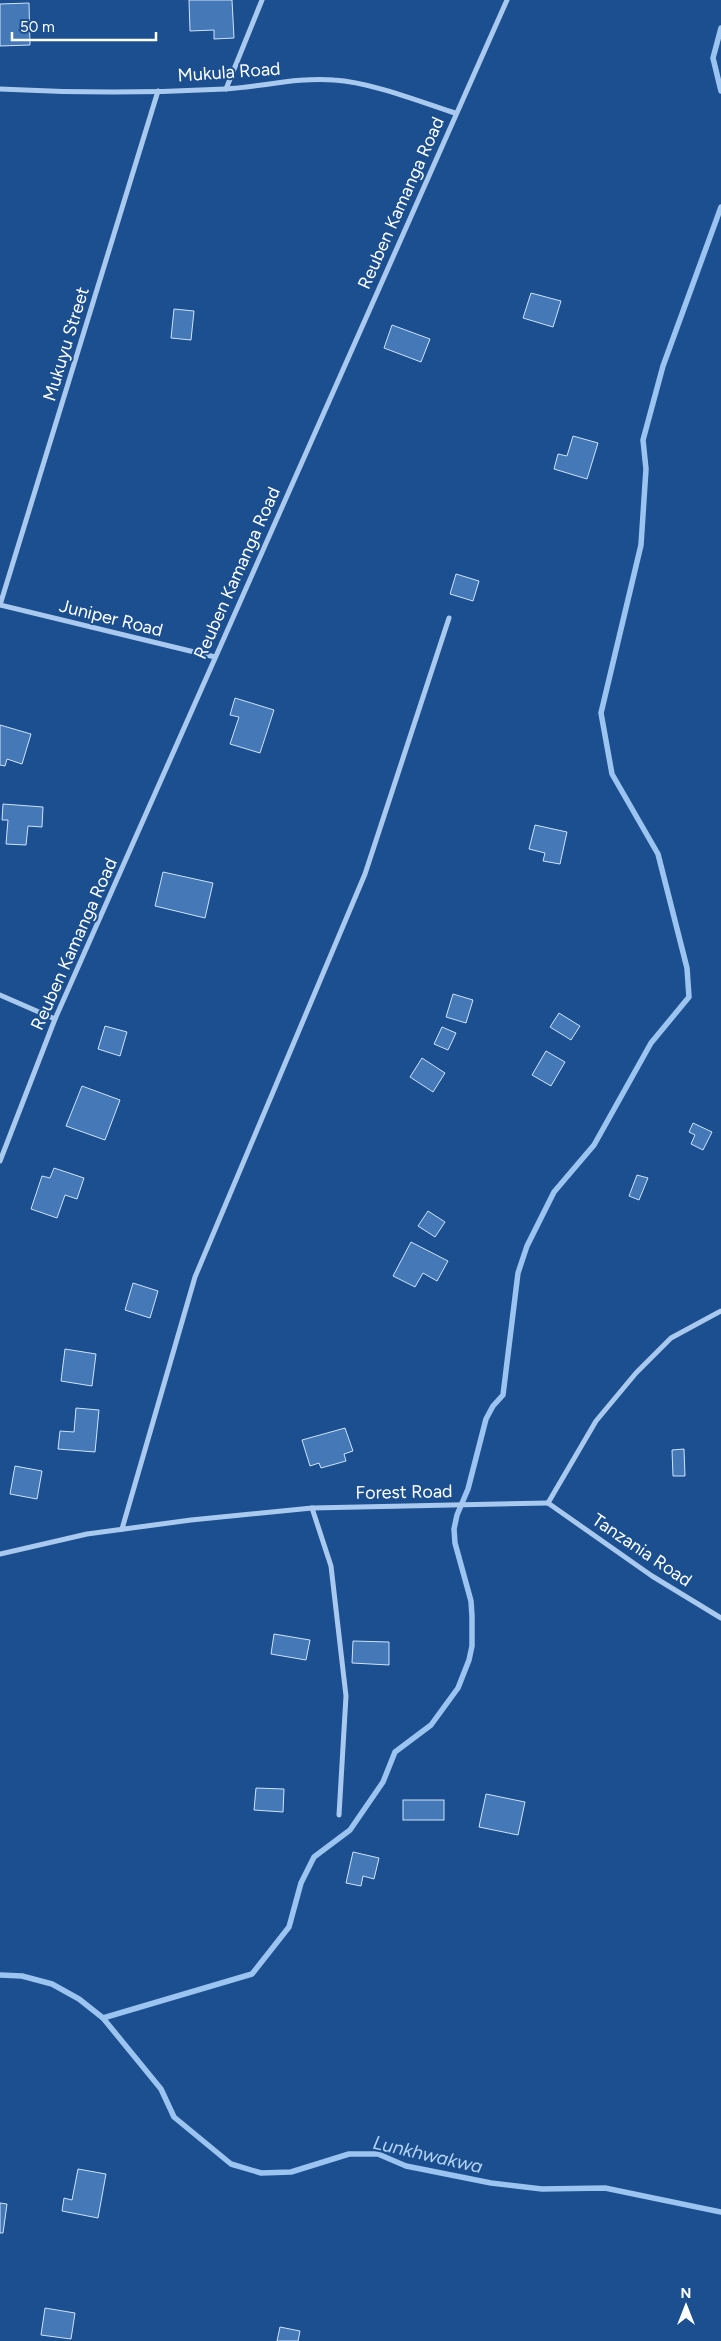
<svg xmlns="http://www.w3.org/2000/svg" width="721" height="2341" viewBox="0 0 721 2341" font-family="Figtree,sans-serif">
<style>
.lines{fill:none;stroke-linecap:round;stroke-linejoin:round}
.stream{stroke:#9cc4f0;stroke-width:5.5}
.building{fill:#4478b7;stroke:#cfe3fa}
.minor{stroke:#a9c9ee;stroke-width:5}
.labels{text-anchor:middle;stroke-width:4;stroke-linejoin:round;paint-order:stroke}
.street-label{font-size:18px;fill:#fff;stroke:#1b4f8f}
.water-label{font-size:19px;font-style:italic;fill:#b5d3f5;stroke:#1b4f8f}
</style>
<rect width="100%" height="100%" fill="#1b4f8f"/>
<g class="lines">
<g class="stream">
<path d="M721,28L713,58L721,91"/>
<path d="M0,1975L22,1976L52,1984L79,1999L103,2018L161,2089L174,2117L231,2164L261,2173L291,2172L349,2154H378L406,2166L491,2183L542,2189L605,2188L721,2212"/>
<path d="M103,2018L252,1974L289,1927L301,1883L314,1857L350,1830L383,1782L395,1752L431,1725L458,1688L469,1660L472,1646V1616L471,1601L455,1543L454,1529L457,1515L468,1489L486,1419L493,1406L503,1395L518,1273L527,1246L554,1192L594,1145L651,1043L689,997L687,968L658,854L612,774L601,713L641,545L646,469L643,440L663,366L721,207"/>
</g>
</g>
<g class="building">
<path d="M189,0H232L234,38L214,39V30L190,31Z"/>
<path d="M29,3L30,45L0,46V4Z"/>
<path d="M531,293L561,301L553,327L523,318Z"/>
<path d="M174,309L194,311L191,340L171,338Z"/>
<path d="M392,325L430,339L421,362L384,348Z"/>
<path d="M573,436L598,443L587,479L554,469L558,454L567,456Z"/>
<path d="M456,574L479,581L473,601L450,594Z"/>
<path d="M235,698L274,710L260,753L230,744L239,717L230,715Z"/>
<path d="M0,725L31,734L22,764L7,759L5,766L0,765Z"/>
<path d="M3,804L43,807L42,827L28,826L26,845L6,844L8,820H2Z"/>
<path d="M535,825L567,832L560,864L543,861L545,853L529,849Z"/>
<path d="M163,872L213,883L205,918L155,906Z"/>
<path d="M453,994L473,1000L466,1023L446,1017Z"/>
<path d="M559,1013L580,1026L571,1040L550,1027Z"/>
<path d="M105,1026L127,1032L120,1056L98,1049Z"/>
<path d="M442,1027L456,1033L448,1050L434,1044Z"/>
<path d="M546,1051L565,1062L551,1086L532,1075Z"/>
<path d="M422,1058L445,1073L433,1092L410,1077Z"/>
<path d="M82,1086L120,1100L105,1140L66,1126Z"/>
<path d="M693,1123L712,1132L703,1150L691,1144L695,1135L689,1132Z"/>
<path d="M54,1168L84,1178L77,1199L65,1195L57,1218L31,1209L42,1176L50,1178Z"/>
<path d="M637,1175L648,1178L639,1200L629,1196Z"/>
<path d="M428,1211L445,1222L435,1237L418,1226Z"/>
<path d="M411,1242L448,1261L437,1281L423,1273L415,1287L393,1276Z"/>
<path d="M133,1283L158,1291L150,1318L125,1310Z"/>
<path d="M65,1349L96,1354L92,1386L61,1381Z"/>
<path d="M76,1408L99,1410L95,1452L58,1449L60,1431L74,1432Z"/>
<path d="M345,1428L353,1451L344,1454L346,1461L321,1468L319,1463L310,1466L302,1440Z"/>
<path d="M684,1449L685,1476H673L672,1450Z"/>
<path d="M15,1466L42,1471L37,1499L10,1494Z"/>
<path d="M274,1634L310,1640L306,1660L271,1654Z"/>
<path d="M353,1641L389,1642V1665L352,1663Z"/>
<path d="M256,1788L284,1789L283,1812L254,1810Z"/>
<path d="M486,1794L525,1802L518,1835L479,1827Z"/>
<rect x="403" y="1800" width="41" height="20"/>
<path d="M353,1852L379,1858L374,1879L363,1876L361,1886L346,1883Z"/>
<path d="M78,2169L106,2174L98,2218L62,2211L64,2198L72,2200Z"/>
<path d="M0,2203L7,2204L3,2233H0Z"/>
<path d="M45,2308L75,2313L71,2339L41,2335Z"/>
<path d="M280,2327L300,2331L298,2341H277Z"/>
</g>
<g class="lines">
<g class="minor">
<path d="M0,89C75,93 150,93 225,89C261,87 297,77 334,80C370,82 421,102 455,113"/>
<path d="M226,89L262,0"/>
<path d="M0,605L158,91"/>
<path d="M0,605L215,657"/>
<path d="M0,995L55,1019"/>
<path d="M0,1161L55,1019L507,0"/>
<path d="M548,1503L596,1421L636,1373L671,1338L721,1311"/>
<path d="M548,1503L652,1576L721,1618"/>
<path d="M312,1508L331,1566L346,1696L339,1815"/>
<path d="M122,1529L195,1277L365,874L449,618"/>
<path d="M0,1554L87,1534L191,1520L312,1508L548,1503"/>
</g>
</g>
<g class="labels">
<g class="street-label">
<text transform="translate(229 72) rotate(-4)" y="6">Mukula Road</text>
<text transform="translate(401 203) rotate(-66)" y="6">Reuben Kamanga Road</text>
<text transform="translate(66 344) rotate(-73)" y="6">Mukuyu Street</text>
<text transform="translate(237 573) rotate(-66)" y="6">Reuben Kamanga Road</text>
<text transform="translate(111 618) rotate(14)" y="6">Juniper Road</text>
<text transform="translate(74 944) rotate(-66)" y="6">Reuben Kamanga Road</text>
<text transform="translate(404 1492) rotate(-1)" y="6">Forest Road</text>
<text transform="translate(642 1550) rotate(34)" y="6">Tanzania Road</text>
</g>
<g class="water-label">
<text transform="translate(428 2154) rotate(13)" y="7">Lunkhwakwa</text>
</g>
</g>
<g transform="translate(686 2306)" stroke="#1b4f8f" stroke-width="4" paint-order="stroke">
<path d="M0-4L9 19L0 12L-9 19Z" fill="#ffffff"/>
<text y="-8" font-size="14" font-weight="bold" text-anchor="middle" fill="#ffffff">N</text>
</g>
<path d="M12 32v8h144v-8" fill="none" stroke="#ffffff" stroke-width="2.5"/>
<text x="20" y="32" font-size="15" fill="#ffffff" stroke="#1b4f8f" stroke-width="4" paint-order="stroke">50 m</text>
</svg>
